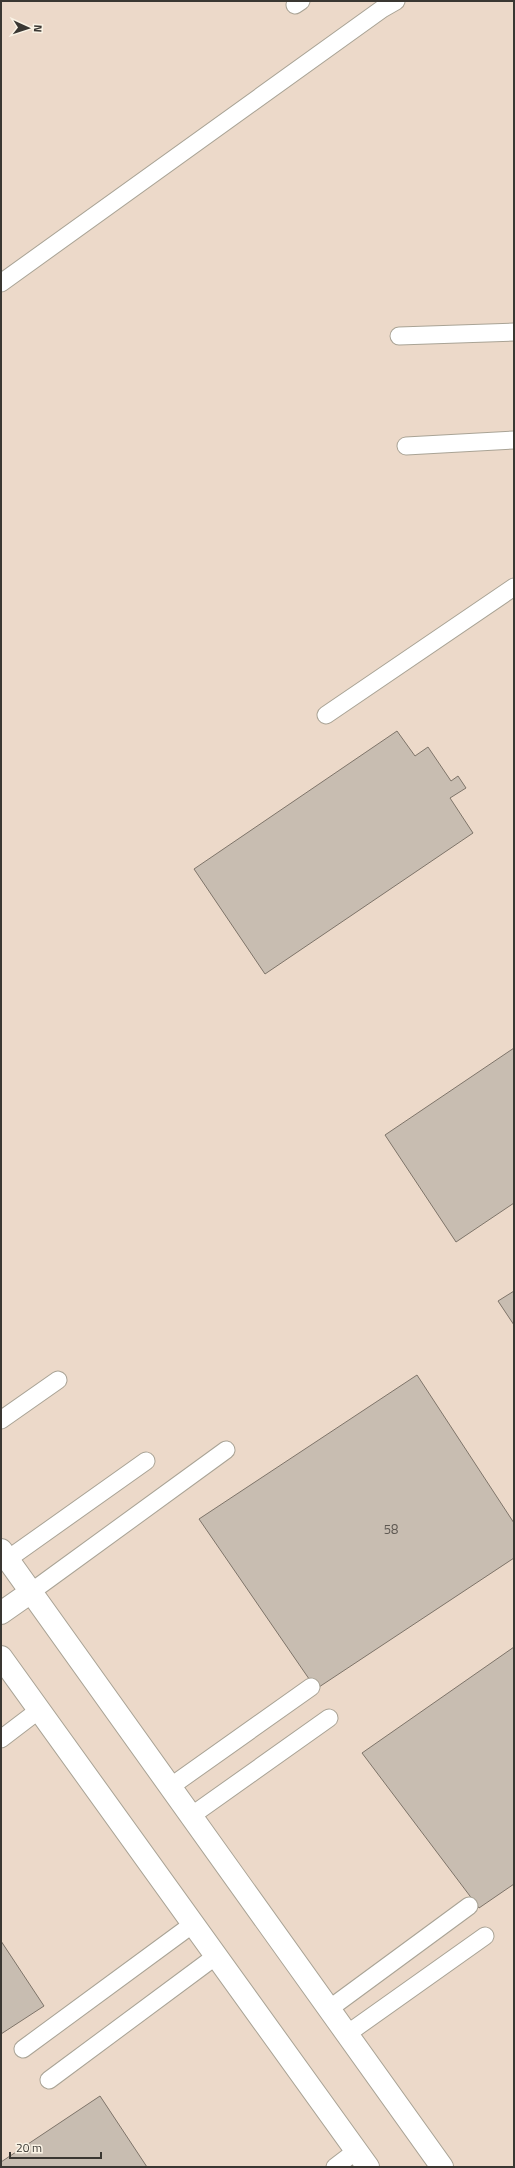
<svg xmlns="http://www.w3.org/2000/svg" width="515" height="2168" viewBox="0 0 515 2168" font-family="'Titillium Web',sans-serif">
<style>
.industrial{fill:#ecd9c9}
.building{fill:#c8bdb1;stroke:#7e7469}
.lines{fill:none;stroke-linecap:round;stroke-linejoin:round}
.service-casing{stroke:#a9a395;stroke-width:19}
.tertiary-casing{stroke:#a9a395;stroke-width:24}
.service{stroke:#fff;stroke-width:17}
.tertiary{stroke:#fff;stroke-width:22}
.labels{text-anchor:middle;stroke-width:4;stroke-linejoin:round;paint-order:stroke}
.number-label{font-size:13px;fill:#5e5852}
</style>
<rect width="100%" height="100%" fill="#ece6d8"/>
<rect class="industrial" x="1" y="1" width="513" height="2166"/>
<g class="building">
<path d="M397,731L415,756L428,747L451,781L458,776L466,788L450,798L473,833L265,974L194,869Z"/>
<path d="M514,1048V1203L456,1242L385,1135Z"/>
<path d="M514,1291V1325L498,1301Z"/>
<path d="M417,1375L514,1523V1558L316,1689L199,1519Z"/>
<path d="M514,1647V1884L479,1908L362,1753Z"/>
<path d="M1,1941L44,2006L1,2034Z"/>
<path d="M100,2096L147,2167H1V2162Z"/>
</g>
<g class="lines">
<defs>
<g id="service">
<path d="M295,5L301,1"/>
<path d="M1,283L382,9L396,1"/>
<path d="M399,336L514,332"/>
<path d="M406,446L514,440"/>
<path d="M326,715L514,587"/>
<path d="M1,1420L58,1380"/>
<path d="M8,1559L146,1461"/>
<path d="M31,1592L226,1450"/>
<path d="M1,1739L39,1710"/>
<path d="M170,1787L311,1687"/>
<path d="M191,1816L329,1718"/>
<path d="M329,2009L469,1906"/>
<path d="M347,2034L485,1936"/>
<path d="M23,2049L193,1924"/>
<path d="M49,2080L216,1956"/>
<path d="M335,2167L356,2151"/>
</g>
<g id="tertiary">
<path d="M1,1550L442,2167"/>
<path d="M1,1613L31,1592"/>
<path d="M1,1657L368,2167"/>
</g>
</defs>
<use href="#service" class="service-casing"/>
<use href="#tertiary" class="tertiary-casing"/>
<use href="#service" class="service"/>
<use href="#tertiary" class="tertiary"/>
</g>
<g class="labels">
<g class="number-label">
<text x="391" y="1534">58</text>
</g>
</g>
<rect width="515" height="2168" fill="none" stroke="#3a3732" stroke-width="4"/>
<g transform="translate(28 28) rotate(93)" stroke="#faf3e5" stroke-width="3" paint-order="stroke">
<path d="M0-3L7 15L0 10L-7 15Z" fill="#3a3732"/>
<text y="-6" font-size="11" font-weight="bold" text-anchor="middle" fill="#3a3732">N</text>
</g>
<path d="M10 2152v6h91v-6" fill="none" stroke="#3a3732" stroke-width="2"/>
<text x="16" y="2152" font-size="12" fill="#3a3732" stroke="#faf3e5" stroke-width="3" paint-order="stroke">20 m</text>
</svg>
